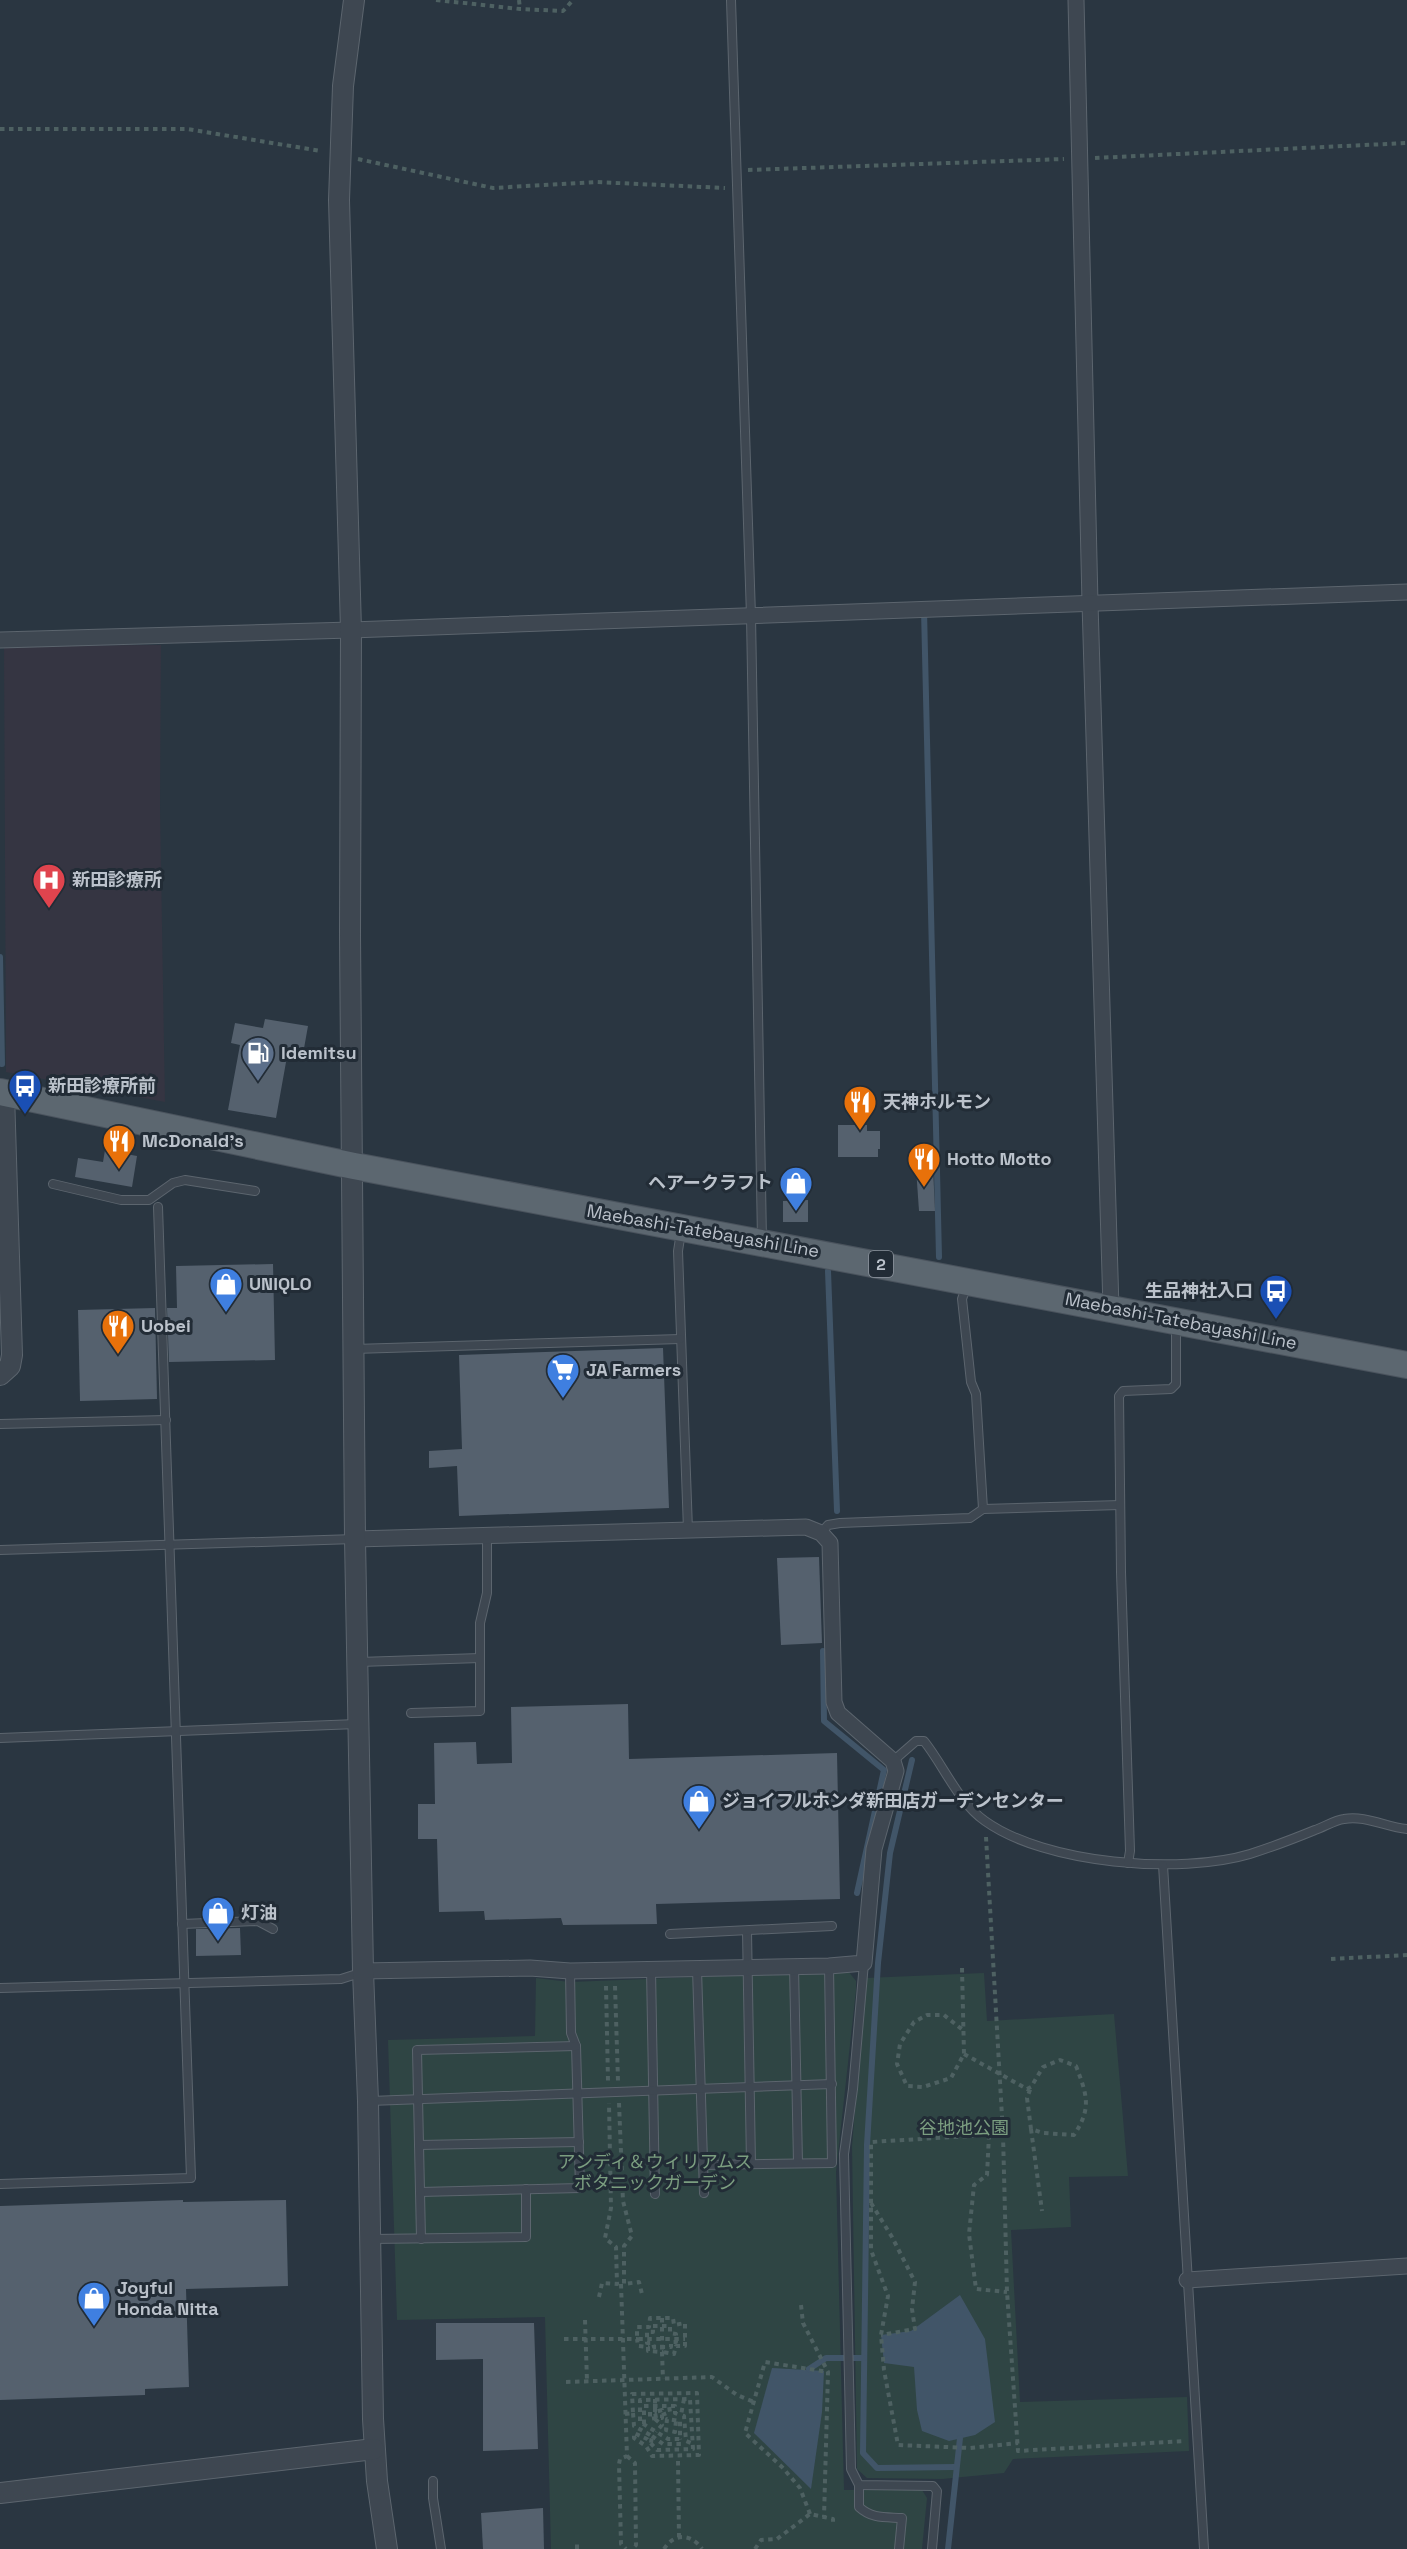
<svg xmlns="http://www.w3.org/2000/svg" width="1407" height="2549" viewBox="0 0 1407 2549" font-family="'Space Grotesk','Noto Sans JP',sans-serif">
<style>
.medical{fill:#353542}
.green{fill:#2f4544}
.water{fill:#415568}
.lines{fill:none;stroke-linecap:round;stroke-linejoin:round}
.stream{stroke:#415568;stroke-width:6}
.building{fill:#55616e}
.service-casing{stroke:#5c656e;stroke-width:10}
.minor-casing{stroke:#5c656e;stroke-width:17}
.tertiary-casing{stroke:#5c656e;stroke-width:22}
.primary-casing{stroke:#4a535d;stroke-width:28}
.path{stroke:#4e6162;stroke-width:4;stroke-dasharray:4.5 4.5;stroke-linecap:butt}
.service{stroke:#3e4751;stroke-width:8}
.minor{stroke:#3e4751;stroke-width:15}
.tertiary{stroke:#3e4751;stroke-width:20}
.primary{stroke:#5c6770;stroke-width:26}
.labels{text-anchor:middle;stroke-width:6;stroke-linejoin:round;paint-order:stroke}
.shield{fill:#222c36;stroke:#8d959e;stroke-width:1.5}
.shield-label{font-size:16px;font-weight:bold;fill:#bbc2cb}
.poi-label{font-size:18px;font-weight:bold;fill:#bbc2cb;stroke:#222c36;text-anchor:start}
.street-label{font-size:18px;fill:#bbc2cb;stroke:#222c36}
.park-label{font-size:18px;fill:#7b9e80;stroke:#222c36}
</style>
<rect width="100%" height="100%" fill="#2a3641"/>
<path class="medical" d="M161,645L160,807L165,1102L6,1072L4,646Z"/>
<g class="green">
<path d="M848,1971L856,1981V1990L836,2172L844,2490H922L927,2498L922,2549H551L545,2317L397,2320L388,2040L535,2036L536,1978L570,1982Z"/>
<path d="M984,1973L987,2021L1114,2014L1128,2176L1069,2177L1071,2227L1011,2230L1020,2402L1187,2397L1189,2451L1013,2459L1004,2473L942,2479L867,2478L857,2469L852,2146L866,1978Z"/>
</g>
<g class="water">
<path d="M960,2295L985,2339L995,2422L975,2435L949,2441L922,2431L917,2410L914,2367L884,2363L881,2335L911,2331Z"/>
<path d="M772,2368L824,2371L822,2412L811,2489L754,2433Z"/>
</g>
<g class="lines">
<g class="stream">
<path d="M924,610L939,1257"/>
<path d="M0,957L2,1064"/>
<path d="M828,1271L837,1511"/>
<path d="M823,1651L824,1721L884,1770L857,1893"/>
<path d="M912,1760L890,1853L878,1963L867,2145L863,2453L877,2468L955,2467"/>
<path d="M809,2369L826,2358H864"/>
<path d="M948,2549L960,2438"/>
</g>
</g>
<g class="building">
<path d="M265,1019L308,1026L303,1054L288,1051L276,1118L228,1110L240,1045L231,1043L235,1023L263,1028Z"/>
<path d="M838,1125H867V1131H880V1149H878V1157H838Z"/>
<path d="M105,1150L137,1156L132,1187L75,1177L78,1158L103,1162Z"/>
<path d="M933,1167L935,1211H919L916,1168Z"/>
<path d="M808,1200V1222H783V1201Z"/>
<path d="M273,1264L275,1360L169,1362L167,1308H177L176,1266Z"/>
<path d="M155,1308L157,1399L80,1401L78,1310Z"/>
<path d="M663,1348L669,1508L459,1516L457,1466L429,1468V1451L462,1449L459,1355Z"/>
<path d="M819,1557L822,1643L781,1645L777,1558Z"/>
<path d="M628,1704L629,1759L837,1753L840,1899L656,1904L657,1924L563,1925L561,1918L485,1920L484,1911L439,1912L437,1839H418V1804H435L434,1743L476,1742L477,1764L512,1763L511,1707Z"/>
<path d="M240,1928L241,1955L196,1956V1929Z"/>
<path d="M183,2200V2202L286,2200L288,2286L186,2289L189,2387L145,2389V2395L0,2400V2206Z"/>
<path d="M436,2323H534L538,2449L483,2451V2359L436,2360Z"/>
<path d="M543,2508L544,2549H483L481,2513Z"/>
</g>
<g class="lines">
<defs>
<g id="service">
<path d="M731,0L751,616L762,1240"/>
<path d="M53,1184L121,1200H149L173,1183L185,1180L255,1191"/>
<path d="M681,1232L678,1251L688,1530"/>
<path d="M967,1285L962,1299L971,1382L976,1394L983,1509"/>
<path d="M354,1349L680,1339"/>
<path d="M0,1424L166,1420"/>
<path d="M821,1533L828,1525L840,1523L970,1518L983,1509L1120,1505"/>
<path d="M0,1550L355,1539"/>
<path d="M359,1662L480,1658"/>
<path d="M411,1713L480,1711V1623L487,1593V1535"/>
<path d="M0,1738L357,1724"/>
<path d="M893,1761L916,1741H924C944,1766 958,1802 985,1821C1045,1864 1180,1875 1250,1854C1272,1847 1293,1839 1315,1830C1324,1827 1335,1820 1344,1819C1365,1815 1386,1827 1407,1829"/>
<path d="M1128,1863L1130,1851L1121,1572L1119,1396L1123,1391L1171,1389L1176,1384V1335L1179,1325"/>
<path d="M1163,1865L1204,2549"/>
<path d="M182,1924L258,1921L273,1929"/>
<path d="M747,1931L751,2164"/>
<path d="M670,1934L832,1926"/>
<path d="M864,1963L853,2089L844,2154L851,2469L859,2485L933,2486L937,2491L932,2549"/>
<path d="M794,1966L798,2163"/>
<path d="M651,1969L655,2194"/>
<path d="M697,1969L704,2193"/>
<path d="M0,1988L341,1979L363,1972"/>
<path d="M370,2101L832,2084"/>
<path d="M419,2145L579,2142"/>
<path d="M703,2165L832,2163L829,1966"/>
<path d="M0,2184L191,2178L158,1207"/>
<path d="M420,2192L580,2188L576,2046L571,2033L570,1971"/>
<path d="M371,2239L526,2237V2189"/>
<path d="M421,2239L417,2050L576,2046"/>
<path d="M433,2481V2498L441,2549"/>
<path d="M859,2485V2507C872,2519 885,2517 902,2518L899,2549"/>
</g>
<g id="minor">
<path d="M1076,0L1090,603L1111,1308"/>
<path d="M0,640L351,630L1407,592"/>
<path d="M355,1539L806,1527L821,1533L830,1543L834,1702L838,1713L893,1761L896,1771L874,1849L864,1963L829,1966L570,1971L530,1968L363,1971"/>
<path d="M1187,2280L1407,2266"/>
</g>
<g id="tertiary">
<path d="M354,0L343,86L339,200L351,630L350,935L355,1539L363,1971L368,2101L373,2419L377,2481L387,2549"/>
<path d="M0,1375L10,1366L12,1355L4,1093"/>
<path d="M0,2493L374,2449"/>
</g>
<path id="primary" d="M0,1092L354,1166L1407,1365"/>
</defs>
<use href="#service" class="service-casing"/>
<use href="#minor" class="minor-casing"/>
<use href="#tertiary" class="tertiary-casing"/>
<use href="#primary" class="primary-casing"/>
<g class="path">
<path d="M436,0L520,9L563,11L573,0"/>
<path d="M519,0L520,9"/>
<path d="M0,129H187L321,151"/>
<path d="M1095,158L1407,143"/>
<path d="M358,159L493,188L596,182L725,188"/>
<path d="M748,170L1064,159"/>
<path d="M986,1837L1003,2134L1007,2292L1018,2451L1185,2441"/>
<path d="M1331,1959L1407,1955"/>
<path d="M962,1968L964,2054L951,2078L923,2087L907,2086L897,2064L900,2044L914,2022L927,2015H944L964,2031"/>
<path d="M606,1986L608,2081"/>
<path d="M615,1986L618,2081"/>
<path d="M964,2054L1027,2089L1031,2087L1043,2067L1060,2060L1076,2066C1087,2095 1092,2108 1074,2135L1043,2133L1031,2129L1027,2098L1031,2087"/>
<path d="M619,2103L623,2201L632,2236L624,2246V2284L639,2282L642,2294"/>
<path d="M1031,2129L1042,2211"/>
<path d="M1003,2134L871,2142V2250L888,2296L881,2335L884,2370L898,2445L970,2448L1018,2443"/>
<path d="M989,2135L987,2175L974,2185L969,2234L976,2289L1007,2292"/>
<path d="M871,2203L892,2237L915,2282L912,2309L915,2329L881,2335"/>
<path d="M621,2284L627,2456L620,2459L619,2464L621,2544L626,2549"/>
<path d="M599,2297L602,2283L617,2284L616,2247L605,2238L611,2208L609,2103"/>
<path d="M801,2305L803,2323L828,2372L824,2517"/>
<path d="M662,2318C662,2329 662,2340 662,2352L674,2354L676,2346H685V2323L674,2325L673,2318H650L649,2327H637V2339C653,2339 669,2339 685,2339"/>
<path d="M585,2320L587,2381"/>
<path d="M653,2326H670V2333L676,2334V2342H671V2347H654L653,2343H647V2332H653Z"/>
<path d="M564,2339H637L638,2346L648,2347V2351L662,2352L663,2379"/>
<path d="M566,2382L712,2377L737,2395L754,2402"/>
<path d="M655,2399V2412H650V2419C654,2418 658,2418 662,2418V2410L655,2412L656,2418"/>
<path d="M684,2399L681,2415L684,2416L686,2441L693,2444"/>
<path d="M633,2413L634,2426L652,2436L651,2443"/>
<path d="M625,2414L633,2413L632,2394L697,2393L699,2455L652,2456L646,2446L634,2438V2433L647,2439L657,2450L693,2449L690,2399L640,2400V2422L668,2439H680V2421L667,2419L666,2430L675,2432L676,2420"/>
<path d="M662,2415L670,2412L669,2406"/>
<path d="M655,2419L662,2425L656,2432"/>
<path d="M644,2424V2406H675V2413L681,2415"/>
<path d="M652,2436L663,2444H681L680,2439"/>
<path d="M627,2456L635,2463L636,2545L632,2549"/>
<path d="M678,2461L679,2537"/>
<path d="M810,2514L800,2488L782,2467L745,2433L765,2362L828,2372"/>
<path d="M577,2549V2544"/>
<path d="M664,2549C674,2533 691,2533 702,2549"/>
<path d="M755,2549L761,2540L777,2539L810,2514L833,2519V2525"/>
</g>
<use href="#service" class="service"/>
<use href="#minor" class="minor"/>
<use href="#tertiary" class="tertiary"/>
<use href="#primary" class="primary"/>
</g>
<defs>
<symbol id="hospital-pin" viewBox="-11 -11 22 30"><path d="M0 17L-7.5 6A9.5 9.5 0 1 1 7.5 6Z" fill="#e0444e" stroke="#222c36"/><path d="M-5-5h3v3.5h4V-5h3V5h-3V1.5h-4V5h-3Z" fill="#fff"/></symbol>
<symbol id="fuel-pin" viewBox="-11 -11 22 30"><path d="M0 17L-7.5 6A9.5 9.5 0 1 1 7.5 6Z" fill="#5c6f8a" stroke="#222c36"/><path d="M-5.5-6h7V0h2V4h1.3V-2.5L3-4.5l.8-.8L6-3V5H2.5V1h-1V6h-7ZM-4.2-4.7v3.2H.2V-4.7Z" fill="#fff"/></symbol>
<symbol id="bus-pin" viewBox="-11 -11 22 30"><path d="M0 17L-7.5 6A9.5 9.5 0 1 1 7.5 6Z" fill="#1a4fb4" stroke="#222c36"/><path d="M-5-6H5V4H4V6H2V4H-2V6H-4V4H-5ZM-3.5-4V0h7V-4ZM-3.5 1.2v1.5H-2V1.2ZM2 1.2v1.5H3.5V1.2Z" fill="#fff"/></symbol>
<symbol id="restaurant-pin" viewBox="-11 -11 22 30"><path d="M0 17L-7.5 6A9.5 9.5 0 1 1 7.5 6Z" fill="#e8710a" stroke="#222c36"/><path d="M-5-6h1v4h1v-4h1v4h1v-4h1v5L-1.5 .5V6h-2V.5L-5-1ZM5-6V6H3V1.5H1.5Q1.5-4 5-6Z" fill="#fff"/></symbol>
<symbol id="shop-pin" viewBox="-11 -11 22 30"><path d="M0 17L-7.5 6A9.5 9.5 0 1 1 7.5 6Z" fill="#3f7fe0" stroke="#222c36"/><path d="M-5-2.5h2.3a2.7 3.5 0 0 1 5.4 0H5L5.5 6h-11ZM-1.5-2.5h3a1.5 2.3 0 0 0-3 0Z" fill="#fff"/></symbol>
<symbol id="supermarket-pin" viewBox="-11 -11 22 30"><path d="M0 17L-7.5 6A9.5 9.5 0 1 1 7.5 6Z" fill="#3f7fe0" stroke="#222c36"/><path d="M-6-5.5h2.5l.6 2H6L4.5 2H-2.5L-4.4-4H-6ZM-1.5 3.2a1.3 1.3 0 1 0 .1 0ZM3 3.2a1.3 1.3 0 1 0 .1 0Z" fill="#fff"/></symbol>
</defs>
<g fill-rule="evenodd">
<use href="#hospital-pin" x="30" y="861" width="38" height="52"/>
<use href="#fuel-pin" x="239" y="1034" width="38" height="52"/>
<use href="#bus-pin" x="6" y="1067" width="38" height="52"/>
<use href="#restaurant-pin" x="841" y="1083" width="38" height="52"/>
<use href="#restaurant-pin" x="100" y="1122" width="38" height="52"/>
<use href="#restaurant-pin" x="905" y="1140" width="38" height="52"/>
<use href="#shop-pin" x="777" y="1164" width="38" height="52"/>
<use href="#shop-pin" x="207" y="1265" width="38" height="52"/>
<use href="#bus-pin" x="1257" y="1272" width="38" height="52"/>
<use href="#restaurant-pin" x="99" y="1307" width="38" height="52"/>
<use href="#supermarket-pin" x="544" y="1351" width="38" height="52"/>
<use href="#shop-pin" x="680" y="1782" width="38" height="52"/>
<use href="#shop-pin" x="199" y="1894" width="38" height="52"/>
<use href="#shop-pin" x="75" y="2279" width="38" height="52"/>
</g>
<g class="labels">
<rect class="shield" x="869" y="1251" width="24" height="26" rx="4.5"/>
<g class="shield-label">
<text x="881" y="1270">2</text>
</g>
<g class="poi-label">
<text x="72" y="886">新田診療所</text>
<text x="281" y="1059">Idemitsu</text>
<text x="48" y="1092">新田診療所前</text>
<text x="883" y="1108">天神ホルモン</text>
<text x="142" y="1147">McDonald's</text>
<text x="947" y="1165">Hotto Motto</text>
<text x="773" y="1189" text-anchor="end">ヘアークラフト</text>
<text x="249" y="1290">UNIQLO</text>
<text x="1253" y="1297" text-anchor="end">生品神社入口</text>
<text x="141" y="1332">Uobei</text>
<text x="586" y="1376">JA Farmers</text>
<text x="722" y="1807">ジョイフルホンダ新田店ガーデンセンター</text>
<text x="241" y="1919">灯油</text>
<text x="117" y="2294">Joyful<tspan x="117" dy="21">Honda Nitta</tspan></text>
</g>
<g class="street-label">
<text transform="translate(703 1231) rotate(10)" y="6">Maebashi-Tatebayashi Line</text>
<text transform="translate(1181 1321) rotate(11)" y="6">Maebashi-Tatebayashi Line</text>
</g>
<g class="park-label">
<text x="964" y="2134">谷地池公園</text>
<text x="655" y="2168">アンディ＆ウィリアムス<tspan x="655" dy="21">ボタニックガーデン</tspan></text>
</g>
</g>
</svg>
